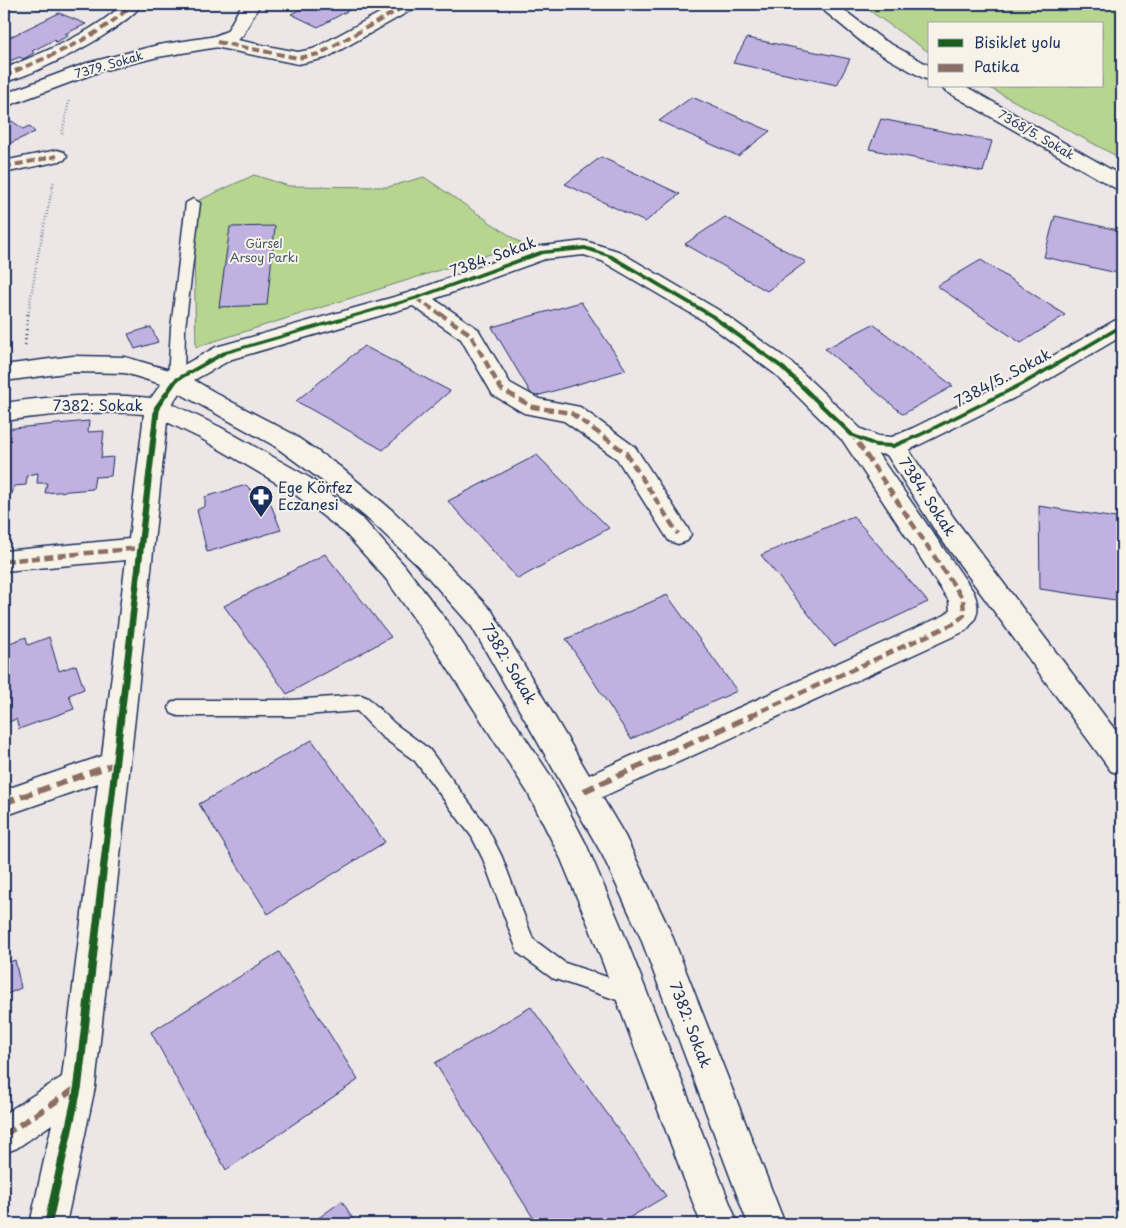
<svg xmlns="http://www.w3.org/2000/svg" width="1126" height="1228" viewBox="0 0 1126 1228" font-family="'Playpen Sans',sans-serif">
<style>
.green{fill:#b7d58e;stroke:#698276}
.building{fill:#c1b1e1;stroke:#1b2f5e}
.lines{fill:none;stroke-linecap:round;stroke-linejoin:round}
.lane-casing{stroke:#1b2f5e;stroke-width:3}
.street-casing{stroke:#1b2f5e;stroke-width:3}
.secondary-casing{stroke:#1b2f5e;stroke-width:3}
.path-far1{stroke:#1b2f5e;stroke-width:2.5;stroke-dasharray:0.5 2.5;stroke-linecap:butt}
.path{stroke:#1b2f5e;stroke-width:3;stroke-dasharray:1 4;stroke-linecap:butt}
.lane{fill:#f7f3e8;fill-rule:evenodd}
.street{fill:#f7f3e8;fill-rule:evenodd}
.secondary{fill:#f7f3e8;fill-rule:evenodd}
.quiet-far2{stroke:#8d6e63;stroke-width:4;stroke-dasharray:8 4;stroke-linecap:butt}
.quiet-far1{stroke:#8d6e63;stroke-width:4.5;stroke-dasharray:9 4.5;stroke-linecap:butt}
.quiet{stroke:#8d6e63;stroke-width:6;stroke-dasharray:12 6;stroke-linecap:butt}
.cycleway-casing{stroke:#f7f3e8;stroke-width:3}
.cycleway{fill:#1b5e20;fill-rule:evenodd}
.labels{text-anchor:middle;stroke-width:4;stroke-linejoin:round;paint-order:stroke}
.far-street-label{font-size:12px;fill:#1b2f5e;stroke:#f7f3e8}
.far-park-label{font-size:12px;fill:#42586a;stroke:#f7f3e8}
.street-label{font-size:15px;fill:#1b2f5e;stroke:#f7f3e8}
.poi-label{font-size:15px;fill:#1b2f5e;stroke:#f7f3e8;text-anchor:start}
</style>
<rect width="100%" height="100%" fill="#ece6e7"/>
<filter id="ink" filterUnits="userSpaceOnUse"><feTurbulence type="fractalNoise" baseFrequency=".02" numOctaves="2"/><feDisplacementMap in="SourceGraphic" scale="10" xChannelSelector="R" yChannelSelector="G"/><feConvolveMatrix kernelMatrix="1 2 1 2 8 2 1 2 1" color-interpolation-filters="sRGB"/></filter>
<g filter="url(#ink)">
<g class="green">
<path d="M860,4H1122V159L986,86H1102V24H930V53Z"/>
<path d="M254,175L289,186L388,187L424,177L522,244L196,347L193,203Z"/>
</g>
<g class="building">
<path d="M310,4H360L318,27L291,14Z"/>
<path d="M59,13L86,24L65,34L68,36L56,42L54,40L32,51L34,53L23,59L20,57L4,63V40Z"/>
<path d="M747,38L850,59L837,85L733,63Z"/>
<path d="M692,97L770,131L738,156L659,121Z"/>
<path d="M881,119L992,141L983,172L869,149Z"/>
<path d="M12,121L23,129L29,126L35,132L4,146V125Z"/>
<path d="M601,157L680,194L645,222L565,184Z"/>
<path d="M1055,216L1122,231V274L1044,257Z"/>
<path d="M725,217L806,262L767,291L685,244Z"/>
<path d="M275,226L267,305L219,307L230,227Z"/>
<path d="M981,260L1065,315L1021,343L937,286Z"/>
<path d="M581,302L626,370L533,397L492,327Z"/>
<path d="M873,324L953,386L903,414L825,349Z"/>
<path d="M151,327L158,342L135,349L128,334Z"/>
<path d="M364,346L450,391L383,450L296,401Z"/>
<path d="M89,421L88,432L104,431L101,458L113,457L111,476L95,477L93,489L45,493L47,483H37L38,473L27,475L26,485L14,486L12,494L4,495V429Z"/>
<path d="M537,455L609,528L518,579L448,501Z"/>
<path d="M246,485L253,492H266L281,530L207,552L197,510L205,506V497Z"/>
<path d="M1039,506L1122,519V601L1040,589Z"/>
<path d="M853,516L928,602L834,646L761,555Z"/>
<path d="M325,554L391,637L287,694L224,606Z"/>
<path d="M667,595L737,691L631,739L566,639Z"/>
<path d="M26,637L28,645L49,637L59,671L76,665L84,689L69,695L74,709L19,729L16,719L4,724V645Z"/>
<path d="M312,740L385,842L268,914L199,804Z"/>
<path d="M279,952L358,1080L226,1170L151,1032Z"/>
<path d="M15,960L21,988L5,995L8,1012L4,1013V964Z"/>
<path d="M531,1007L666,1196L619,1224H537L435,1063Z"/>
<path d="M342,1201L356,1224H310Z"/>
</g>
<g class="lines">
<defs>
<g id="lane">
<path d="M193,199L200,203L185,328L184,380L181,384L176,385L171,384L168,380L171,328L186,203Z"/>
<path d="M361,695L368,698L395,724L429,749L486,825L502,857L533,939L565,963L640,988L643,995L640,1002L632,1005L552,978L518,953L483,859L472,837L415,761L381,736L357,711L292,716H178L171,713L169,708L171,703L178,700H292Z"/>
</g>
<g id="street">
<path d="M123,4H142C123,31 36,75 4,82V69C45,51 90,35 123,4Z"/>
<path d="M242,4H260L243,35L237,40L298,52L313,49L396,4H418L415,8L326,58L298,64L210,46L208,42L210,38L227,31Z"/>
<path d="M57,150L64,152L67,156L64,160L4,173V161Z"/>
<path d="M585,241L618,251L720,311L791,362L861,429L878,436L892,437L913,428L1016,377L1114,321L1122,318V336L1032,389L909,450L954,518L1122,739V775L1111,771L936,532L887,455L878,454L973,591C981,608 978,619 965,631L602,797L625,836L671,933L785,1224H748L640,936L603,856L472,627L417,565L375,525L321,480L273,445L179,393L172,404L220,427L310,478L363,519L404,565L452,628L550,775L586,844L622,929L738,1224H701L590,929L561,859L528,793L432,644L386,579L345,533L292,492L202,439L167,422L95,1087L66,1224H30L52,1124L17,1148L4,1153V1114L62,1077L98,783L4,816V790L102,756L126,560L4,571V551L129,539L144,414C97,410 51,414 4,421V403C53,396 101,393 151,398L161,384L125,373L73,372L4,381V365L73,356L125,357L173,371L216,347L408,293L534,247ZM584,255L602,261L704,321L775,374L843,441L949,601L950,611L945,615L589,775L492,611L435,551L393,511L339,466L291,433L228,400L194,380L232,359L413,306L461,339L493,395L524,413L564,421L617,459L669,541L678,544L687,541L691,534L687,527L635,447L580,407L539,399L510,383L478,329L434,299L545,259Z"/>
</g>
<g id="secondary">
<path d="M816,4H836L882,39L930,66V80L923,78L868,47Z"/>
<path d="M217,36L224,38L226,42L224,46L158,57L101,71L4,107V94L87,63L158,45Z"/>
<path d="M942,86H965L1122,176V190L1115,188L944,90Z"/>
</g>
</defs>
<use href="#lane" class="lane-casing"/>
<use href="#street" class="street-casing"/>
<use href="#secondary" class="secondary-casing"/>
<g class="path-far1">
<path d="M62,134L69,101"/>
<path d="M28,315L37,260L54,180"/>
</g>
<path class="path" d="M25,345L28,313"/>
<use href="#lane" class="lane"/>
<use href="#street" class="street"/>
<use href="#secondary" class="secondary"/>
<g class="quiet-far2">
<path d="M217,42L298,58L319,54L409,4"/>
<path d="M4,76C49,56 97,39 133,4"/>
<path d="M4,167L57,156"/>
<path d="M416,298L441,315"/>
</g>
<g class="quiet-far1">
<path d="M439,313L470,334L501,389L533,407L571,413L626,453L678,534"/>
<path d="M4,561L140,548"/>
<path d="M750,716L955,623L964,615L963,599L854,437"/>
</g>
<g class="quiet">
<path d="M584,791L753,715"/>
<path d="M4,803L115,764"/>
<path d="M4,1135L78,1087"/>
</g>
<defs>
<path id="cycleway" d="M585,246L612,255L714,315L785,367L854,434L876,443L893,444L920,433L1022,382L1120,325L1122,324V328L1026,384L924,435L894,448L875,447L850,436L781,369L710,317L608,257L585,250L543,254L418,299L226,354L178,381L160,407L82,1087L52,1224H44L74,1087L154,407L174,379L222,352L414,297L540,251Z"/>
</defs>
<use href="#cycleway" class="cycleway-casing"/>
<use href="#cycleway" class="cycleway"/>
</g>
</g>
<defs>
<symbol id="pharmacy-pin" viewBox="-11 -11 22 30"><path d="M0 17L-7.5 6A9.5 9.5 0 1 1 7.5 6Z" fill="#1b2f5e" stroke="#f7f3e8"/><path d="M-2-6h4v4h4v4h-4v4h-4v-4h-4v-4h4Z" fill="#fff"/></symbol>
</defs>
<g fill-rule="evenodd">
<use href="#pharmacy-pin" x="247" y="483" width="28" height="38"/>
</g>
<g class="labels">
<g class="far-street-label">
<text transform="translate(109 65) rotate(-16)" y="4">7379. Sokak</text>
<text transform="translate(1036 135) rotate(30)" y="4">7368/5. Sokak</text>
</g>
<g class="far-park-label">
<text x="264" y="248">Gürsel<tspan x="264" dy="14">Arsoy Parkı</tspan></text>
</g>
<g class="street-label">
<text transform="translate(493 257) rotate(-20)" y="5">7384. Sokak</text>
<text transform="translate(1003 378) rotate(-28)" y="5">7384/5. Sokak</text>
<text x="98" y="411">7382: Sokak</text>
<text transform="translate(927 497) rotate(57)" y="5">7384. Sokak</text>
<text transform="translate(509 664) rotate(59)" y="5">7382: Sokak</text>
<text transform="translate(690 1025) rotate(69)" y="5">7382: Sokak</text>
</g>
<g class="poi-label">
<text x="278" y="493">Ege Körfez<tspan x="278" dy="17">Eczanesi</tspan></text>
</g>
</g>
<rect width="1126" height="1228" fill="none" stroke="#f7f3e8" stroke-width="20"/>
<rect x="10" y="10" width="1106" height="1208" fill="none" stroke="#1b2f5e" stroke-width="2" filter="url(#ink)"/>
<rect x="928" y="22" width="175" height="65" fill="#f7f3e8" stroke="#9fa5b1"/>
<rect x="938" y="39" width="25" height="8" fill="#1b5e20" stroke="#9fa5b1"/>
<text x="974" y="48" font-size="15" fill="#1b2f5e">Bisiklet yolu</text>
<rect x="938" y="64" width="25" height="8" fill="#8d6e63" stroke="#9fa5b1"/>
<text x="974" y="72" font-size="15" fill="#1b2f5e">Patika</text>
</svg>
